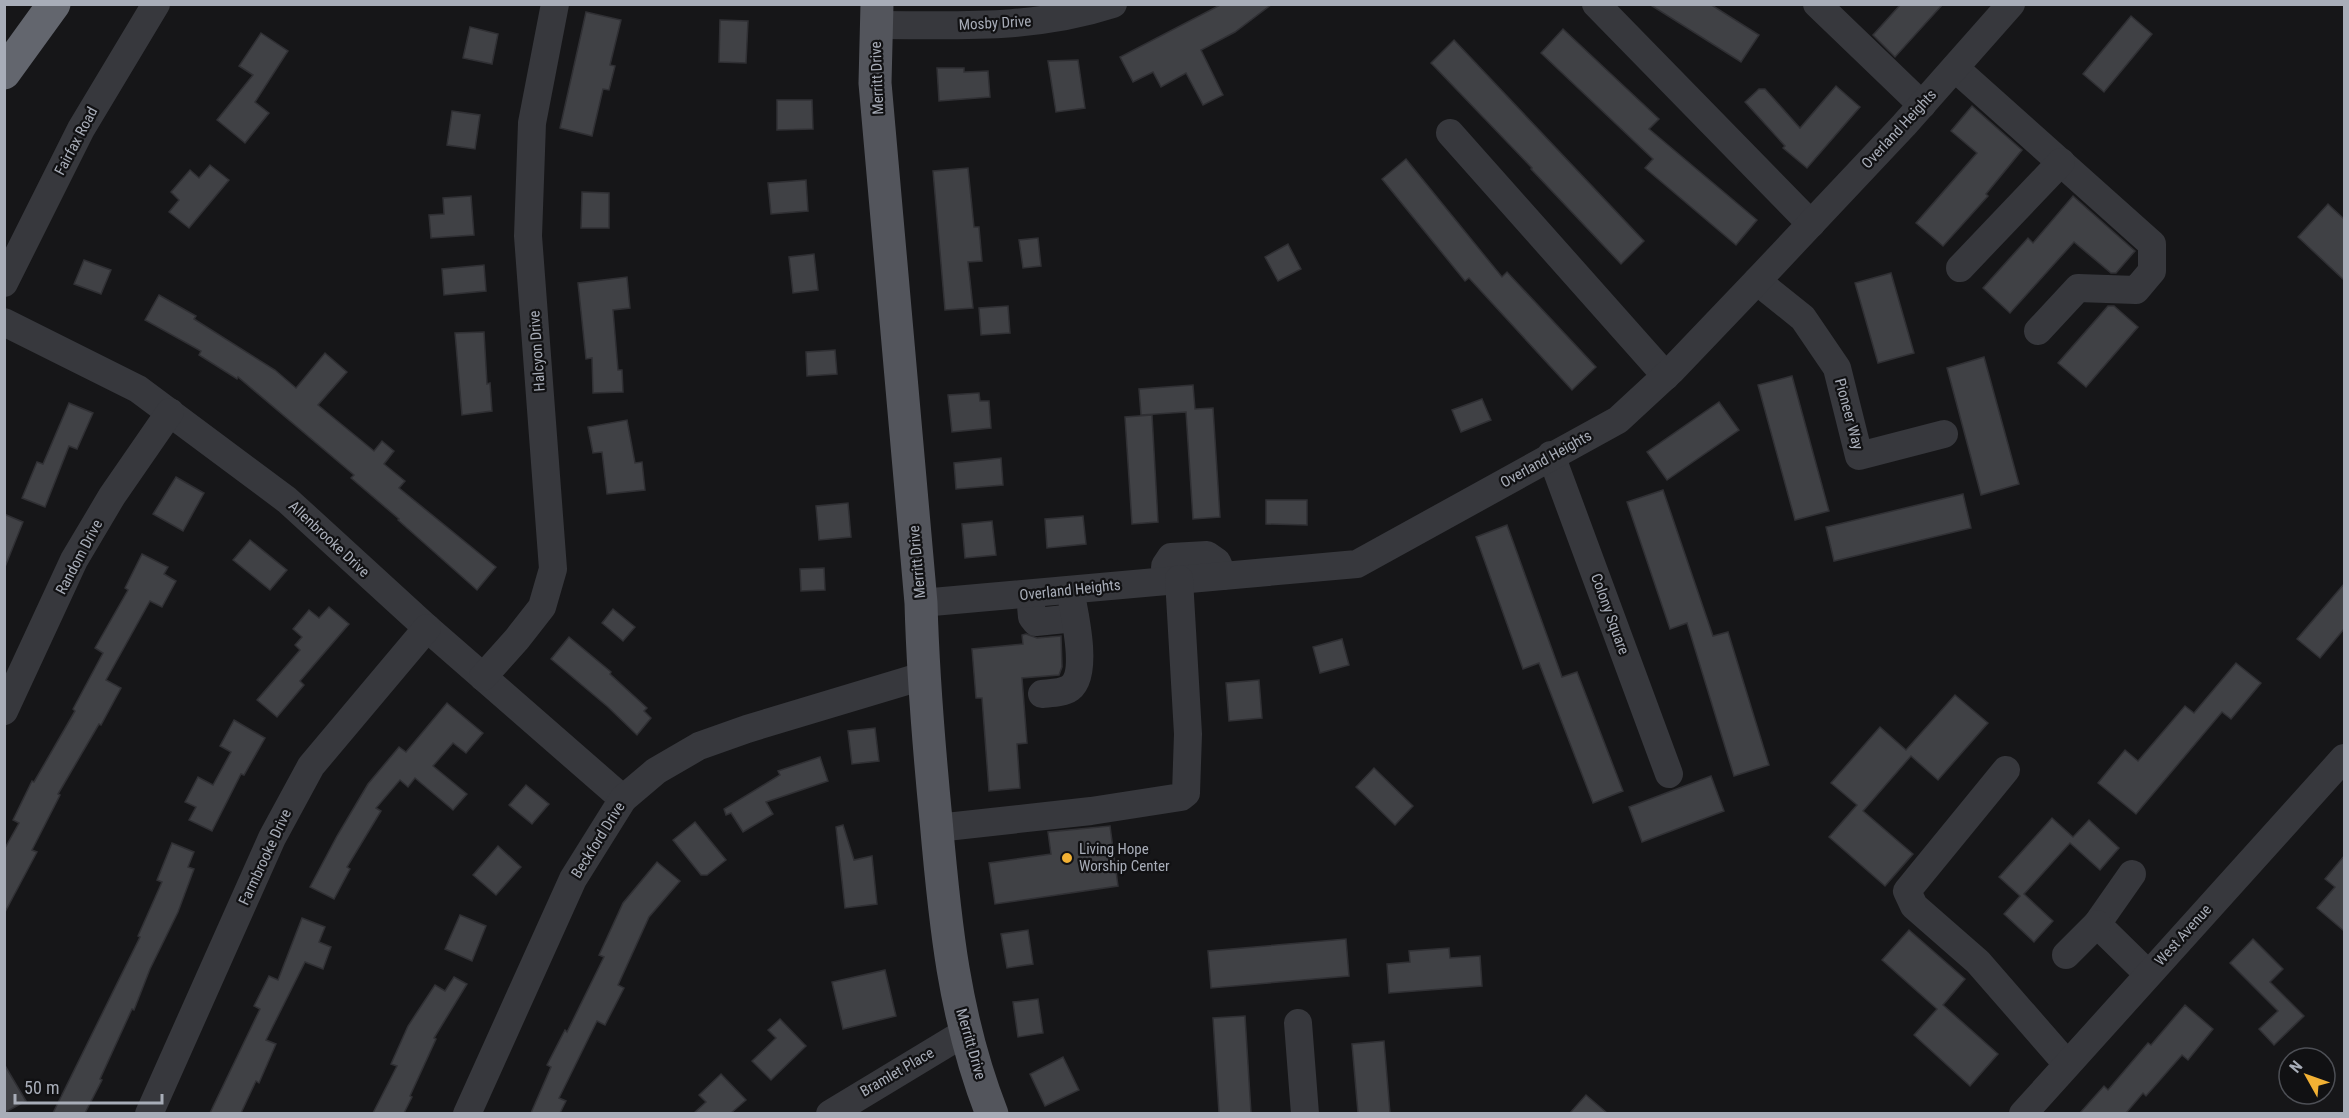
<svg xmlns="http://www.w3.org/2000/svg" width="2349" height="1118" viewBox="0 0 2349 1118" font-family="'Roboto Condensed',sans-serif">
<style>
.building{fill:#404145;stroke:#303034;stroke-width:1.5}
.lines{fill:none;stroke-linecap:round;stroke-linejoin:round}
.minor{stroke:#37383d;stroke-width:28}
.major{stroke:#53555c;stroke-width:33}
.highway{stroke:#63666e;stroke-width:33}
.poi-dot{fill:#f2b134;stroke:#111113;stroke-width:2}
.labels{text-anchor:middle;stroke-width:4.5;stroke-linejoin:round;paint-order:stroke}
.street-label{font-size:15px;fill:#a8adb8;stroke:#111113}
.poi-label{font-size:15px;fill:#a8adb8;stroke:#111113;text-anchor:start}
</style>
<rect width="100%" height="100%" fill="#161618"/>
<g class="building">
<path d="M1222,4H1272L1235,32L1201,50L1223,95L1203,105L1186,73L1161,87L1153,72L1133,82L1120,57Z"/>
<path d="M1649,4H1710L1759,35L1741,62Z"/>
<path d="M1901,4H1943L1895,57L1873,35Z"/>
<path d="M586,12L621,20L610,65L615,66L609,90L603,89L592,136L560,128Z"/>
<path d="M2131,16L2152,34L2104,92L2083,74Z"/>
<path d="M720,20L748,21L746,63L719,62Z"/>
<path d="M470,27L498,34L492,64L463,58Z"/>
<path d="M1563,29L1659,119L1649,129L1757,220L1736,245L1645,168L1653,159L1541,53Z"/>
<path d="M261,33L288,51L255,102L269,113L245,143L217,120L253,75L239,66Z"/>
<path d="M1454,40L1644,241L1621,264L1531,169L1532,168L1431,63Z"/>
<path d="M1078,60L1085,108L1056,112L1048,61Z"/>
<path d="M937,68H964V72L988,71L990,97L939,101Z"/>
<path d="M1836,86L1860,107L1807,168L1783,148L1785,146L1745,102L1759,89H1765L1800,128Z"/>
<path d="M777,100H812L813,129L777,130Z"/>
<path d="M1972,106L2022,150L1986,194L1988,196L1943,246L1916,223L1977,153L1951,131Z"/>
<path d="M452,111L480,115L475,149L447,145Z"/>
<path d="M1406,159L1502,277L1507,272L1596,367L1572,390L1469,278L1465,281L1382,179Z"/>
<path d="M210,165L229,180L189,228L169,212L179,200L171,192L190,170L199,178Z"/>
<path d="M968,168L974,227H979L982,261L968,262L973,308L945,310L933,171Z"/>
<path d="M806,180L808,211L771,214L768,183Z"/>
<path d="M582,192L609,193V228H581Z"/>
<path d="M471,196L474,235L431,238L429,215L444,214L443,198Z"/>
<path d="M2073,196L2135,251L2116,273H2111L2074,242L2010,313L1983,288L2028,238L2033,243Z"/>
<path d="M2328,204L2344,219V280L2298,237Z"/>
<path d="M1038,238L1041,266L1023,268L1019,240Z"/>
<path d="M1288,244L1301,269L1278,281L1265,257Z"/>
<path d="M814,254L818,290L793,293L789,257Z"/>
<path d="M84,260L111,270L101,294L74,284Z"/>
<path d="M484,265L486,291L444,295L442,269Z"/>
<path d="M1891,273L1914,353L1878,363L1855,283Z"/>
<path d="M627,277L630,308L613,310L618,370H622L623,392L593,393L592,358L586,359L578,283Z"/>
<path d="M159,295L196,316L194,319L275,370L296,388L325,353L347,372L318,405L374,451L382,441L394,451L384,464L405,481L399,488L496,567L477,590L398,520L399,519L351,478L354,475L238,377L237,379L199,355L201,351L145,320Z"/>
<path d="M1008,306L1010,333L981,335L979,308Z"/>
<path d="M2108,306H2114L2138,327L2086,387L2058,363Z"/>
<path d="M484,332L487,384L490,383L492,411L462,415L455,333Z"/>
<path d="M835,350L837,374L807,376L806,352Z"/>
<path d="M1984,357L2019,484L1981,495L1947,368Z"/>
<path d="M1792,376L1829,511L1795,520L1758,385Z"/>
<path d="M1193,385L1195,409L1213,408L1220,517L1193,519L1186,412L1141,415L1139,389Z"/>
<path d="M979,393L980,401H989L991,428L952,432L948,395Z"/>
<path d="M1482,399L1491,420L1461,432L1452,410Z"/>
<path d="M1719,402L1739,430L1667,480L1647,452Z"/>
<path d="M69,403L93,413L77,449L69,446L45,507L22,498L37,462L43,464Z"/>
<path d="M1152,415L1158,522L1132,524L1125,417Z"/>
<path d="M627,420L635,463L642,462L645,490L607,494L602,452L593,453L588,427Z"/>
<path d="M1001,458L1003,485L956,489L954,463Z"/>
<path d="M176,477L204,493L183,531L153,514Z"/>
<path d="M1663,490L1713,636L1728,632L1769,765L1734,776L1687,623L1670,629L1627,502Z"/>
<path d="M1963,494L1971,528L1834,561L1826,527Z"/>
<path d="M1266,500H1307V525L1266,524Z"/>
<path d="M848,503L851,537L819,540L816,506Z"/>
<path d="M4,514L23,522L5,567L4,566Z"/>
<path d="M1083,516L1086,544L1047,548L1045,519Z"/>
<path d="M992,521L996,555L965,558L962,524Z"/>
<path d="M1507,525L1562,677L1577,672L1623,791L1593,803L1539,663L1523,669L1476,537Z"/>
<path d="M250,540L287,570L270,590L233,560Z"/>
<path d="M142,554L168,567L164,574L176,581L162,607L150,601L106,680L121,688L101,725L99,724L58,794L60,795L32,850L37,852L4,914V850L19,823L13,820L32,781L34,782L75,711L73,709L103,653L95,648L128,590L125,588Z"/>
<path d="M824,568L825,590L801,591L800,569Z"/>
<path d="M2344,584V629L2320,658L2297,639Z"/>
<path d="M329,607L349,624L300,681L304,685L277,717L257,700L300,650L295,645L302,637L293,629L309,610L319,618Z"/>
<path d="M613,609L635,627L623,641L602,623Z"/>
<path d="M1026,634L1037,638L1061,636L1062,667L1059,675L1022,678L1027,743L1017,744L1020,788L989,791L982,698H976L972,649L1023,644L1022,635Z"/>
<path d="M569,637L611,672L610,674L647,708L644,711L651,718L637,735L608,707L551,659Z"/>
<path d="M1342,639L1349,665L1320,673L1313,647Z"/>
<path d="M2236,663L2261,683L2231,719L2222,712L2136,814L2098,783L2125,750L2138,761L2185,706L2194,713Z"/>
<path d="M1259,680L1262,718L1229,721L1226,683Z"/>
<path d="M1955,695L1988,723L1938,780L1911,756L1863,811L1913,854L1885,886L1829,837L1857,805L1831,783L1880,727L1906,750Z"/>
<path d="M447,703L483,733L466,753L453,743L433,766L467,794L453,810L415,778L408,787L400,780L376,808L381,811L347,867L350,869L334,899L310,887L337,836L368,784L399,747L406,752Z"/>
<path d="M234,720L265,738L244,775L241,774L212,831L189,820L196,807L185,802L198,777L213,785L231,752L220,746Z"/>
<path d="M875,728L879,761L852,764L848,731Z"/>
<path d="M820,757L828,781L766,802L773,814L743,832L731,813L726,815L724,809L780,775L778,771Z"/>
<path d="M1374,768L1413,806L1395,825L1356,787Z"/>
<path d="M1711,776L1724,811L1642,842L1629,807Z"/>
<path d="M526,785L549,804L532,824L509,805Z"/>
<path d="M2052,818L2073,837L2089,820L2119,848L2100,870L2070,843L2024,894L2053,921L2034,942L2004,914L2020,896L1999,877Z"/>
<path d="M695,822L726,860L707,875H701L673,840Z"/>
<path d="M843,825L854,860L872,856L877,904L845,908L836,827Z"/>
<path d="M1110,826L1118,886L995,904L989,863L1051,854L1048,832Z"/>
<path d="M172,843L194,852L188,867L194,869L178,912L150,969L134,1010L132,1009L100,1079L102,1080L85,1113H53L140,937L138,936L162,882L157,880Z"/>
<path d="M498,846L521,867L496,895L473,875Z"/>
<path d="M2344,856V931L2317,908L2335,887L2325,879Z"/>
<path d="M657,862L680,881L649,917L618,985L624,988L605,1025L597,1021L559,1098L566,1101L560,1113H531L551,1067L547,1065L565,1030L567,1032L604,957L599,955L623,903Z"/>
<path d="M460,915L486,926L472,961L445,949Z"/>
<path d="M302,918L325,927L319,942L331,947L323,969L305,962L266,1040L276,1044L259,1083L256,1081L241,1113H210L260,1009L254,1006L269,976L278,980Z"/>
<path d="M1028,930L1033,964L1007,968L1001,934Z"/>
<path d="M1909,930L1965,979L1943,1005L1998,1054L1970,1086L1914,1035L1937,1009L1882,960Z"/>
<path d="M1346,939L1349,976L1211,988L1208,951Z"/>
<path d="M2253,939L2283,969L2270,982L2304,1016L2274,1045L2259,1029L2278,1011L2230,963Z"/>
<path d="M1449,948L1450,958L1480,956L1482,986L1389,993L1387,964L1410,962L1409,951Z"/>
<path d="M885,970L896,1016L843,1029L832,982Z"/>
<path d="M454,977L467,984L434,1038L436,1039L410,1096L412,1097L404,1113H373L397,1066L391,1064L408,1026L435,985L445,991Z"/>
<path d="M1038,999L1043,1033L1018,1037L1013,1002Z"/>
<path d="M2185,1005L2213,1029L2188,1060L2182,1055L2146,1096L2143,1093L2126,1113H2080L2104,1086L2108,1090L2148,1043L2151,1045Z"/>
<path d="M1245,1016L1251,1113H1219L1213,1018Z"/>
<path d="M780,1019L806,1046L771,1080L752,1061L776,1038L768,1030Z"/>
<path d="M1384,1041L1390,1113H1358L1352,1044Z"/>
<path d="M1063,1057L1079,1090L1045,1106L1030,1074Z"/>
<path d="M4,1064L26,1101L4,1113Z"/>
<path d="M721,1074L746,1100L731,1113H694L706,1102L699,1095Z"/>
<path d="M1586,1095L1607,1113H1570Z"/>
</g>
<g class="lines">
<g class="minor">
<path d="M1596,4L1811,224"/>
<path d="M1817,4L1922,105"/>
<path d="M875,25C958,25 1033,30 1113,4"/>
<path d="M1955,68L2152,244V271L2136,290L2078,288L2038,331"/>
<path d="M1450,133L1666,376"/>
<path d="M1960,268L2061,162"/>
<path d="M1757,281L1803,318L1837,368L1859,456L1944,434"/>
<path d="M4,283L81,129L156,4"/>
<path d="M4,322L138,389L287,500L427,628L623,799"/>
<path d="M1551,455L1669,774"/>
<path d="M1166,581L1165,566L1171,557L1207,555L1217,562L1223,576"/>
<path d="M1030,594L1032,617L1036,622L1075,618"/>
<path d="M921,603L1357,564L1618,420L1671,371L1757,281L1904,125L2011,4"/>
<path d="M483,677L517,639L542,607L553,569L528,236L532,123L555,4"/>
<path d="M1042,694C1051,693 1063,693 1070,688C1089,674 1074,611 1070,590"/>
<path d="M4,711L74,560L112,496L170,412"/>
<path d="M2006,770L1907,891L1914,906L1978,962L2067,1064"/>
<path d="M937,828L1091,811L1181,797L1186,793L1188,734L1179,579"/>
<path d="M2132,874L2097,924L2148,974"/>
<path d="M2066,955L2097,924"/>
<path d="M1298,1023L1305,1114"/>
<path d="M149,1114L272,838L311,766L427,628"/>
<path d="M467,1114L573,879L623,799L656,771L699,746L747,729L923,676"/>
<path d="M830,1114L964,1033"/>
<path d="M2023,1114L2344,758"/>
</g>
<path class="major" d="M877,4L875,83L921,603C923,676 929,748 936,820C945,923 954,1017 992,1114"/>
<path class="highway" d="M4,73L54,4"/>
</g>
<circle class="poi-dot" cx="1067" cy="858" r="6"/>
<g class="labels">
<g class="street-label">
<text transform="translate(995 23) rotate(-3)" y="5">Mosby Drive</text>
<text transform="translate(877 78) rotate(-92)" y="5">Merritt Drive</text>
<text transform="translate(1899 129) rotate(-47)" y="5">Overland Heights</text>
<text transform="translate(76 141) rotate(-62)" y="5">Fairfax Road</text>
<text transform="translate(537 351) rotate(-94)" y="5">Halcyon Drive</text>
<text transform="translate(1849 414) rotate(75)" y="5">Pioneer Way</text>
<text transform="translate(1546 459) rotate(-29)" y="5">Overland Heights</text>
<text transform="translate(329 539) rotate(43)" y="5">Allenbrooke Drive</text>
<text transform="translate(79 557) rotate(-62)" y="5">Random Drive</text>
<text transform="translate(917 562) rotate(-95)" y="5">Merritt Drive</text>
<text transform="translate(1070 590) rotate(-6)" y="5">Overland Heights</text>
<text transform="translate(1610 614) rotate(70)" y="5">Colony Square</text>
<text transform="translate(598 840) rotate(-58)" y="5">Beckford Drive</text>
<text transform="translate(265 857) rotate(-65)" y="5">Farmbrooke Drive</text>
<text transform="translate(2183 935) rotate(-48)" y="5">West Avenue</text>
<text transform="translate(971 1044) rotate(74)" y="5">Merritt Drive</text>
<text transform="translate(897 1072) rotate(-30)" y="5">Bramlet Place</text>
</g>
<g class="poi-label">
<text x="1079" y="854">Living Hope<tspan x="1079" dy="17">Worship Center</tspan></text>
</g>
</g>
<rect width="2349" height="1118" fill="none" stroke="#a8adb8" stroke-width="12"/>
<g transform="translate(2307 1076) rotate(310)"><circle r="28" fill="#111113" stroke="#4d4f55" stroke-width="1.5"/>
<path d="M0-4.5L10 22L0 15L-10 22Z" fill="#f2b134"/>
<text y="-9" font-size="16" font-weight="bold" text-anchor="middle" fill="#a8adb8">N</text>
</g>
<path d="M15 1094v9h147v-9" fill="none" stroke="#a8adb8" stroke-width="3"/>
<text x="24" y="1094" font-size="18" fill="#a8adb8" stroke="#111113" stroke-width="4.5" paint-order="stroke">50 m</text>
</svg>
